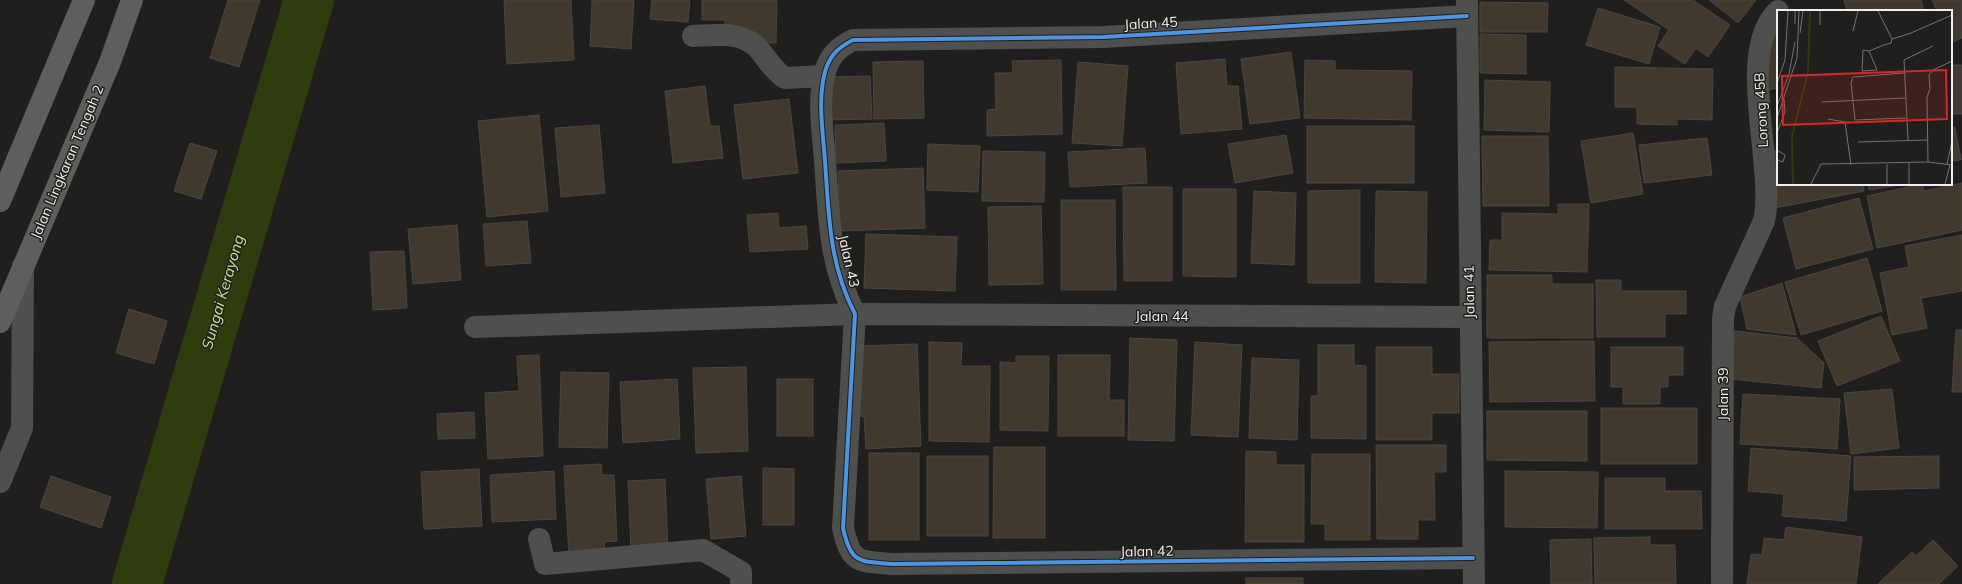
<svg xmlns="http://www.w3.org/2000/svg" width="1962" height="584" viewBox="0 0 1962 584" font-family="Mulish,sans-serif">
<style>
.lines{fill:none;stroke-linecap:round;stroke-linejoin:round}
.river{stroke:#2f3d0e;stroke-width:50}
.building{fill:#42392e;stroke:#464644}
.street{stroke:#4f4f4e;stroke-width:22}
.highway{stroke:#5f5e5d;stroke-width:22}
.cycleway-casing{stroke:#211f1c;stroke-width:6}
.cycleway{stroke:#4d94e3;stroke-width:4}
.labels{text-anchor:middle;stroke-width:3;stroke-linejoin:round;paint-order:stroke}
.street-label{font-size:14px;fill:#f1f0ee;stroke:#211f1c}
.water-label{font-size:15px;font-style:italic;fill:#c5e789;stroke:#211f1c}
.inset-river{fill:none;stroke:#2f3d0e;stroke-width:2}
.inset-road{fill:none;stroke:#747371;stroke-width:1}
.view{fill:#d62828;fill-opacity:0.15;stroke:#d62828;stroke-width:2}
.inset-edge{fill:none;stroke:#f1f0ee;stroke-width:2}
</style>
<rect width="100%" height="100%" fill="#201f1d"/>
<g class="lines">
<path class="river" d="M137,584L309,0"/>
</g>
<g class="building">
<path d="M228,0H260L239,67L210,58Z"/>
<path d="M504,0H571L574,60L507,64Z"/>
<path d="M592,0H634L631,49L590,46Z"/>
<path d="M652,0H690L688,22L650,19Z"/>
<path d="M702,0H777L776,43L725,42V20H702Z"/>
<path d="M1624,0H1693L1730,25L1708,57L1696,48L1685,64L1658,46L1669,30Z"/>
<path d="M1709,0H1756L1738,23Z"/>
<path d="M1844,0H1921L1924,11H1847Z"/>
<path d="M1932,0H1962V38L1951,43V11H1937Z"/>
<path d="M1480,2L1548,3L1547,32H1480Z"/>
<path d="M1598,8L1660,27L1649,64L1586,45Z"/>
<path d="M1778,32V88L1764,91L1762,35Z"/>
<path d="M1480,34L1526,35V74L1480,73Z"/>
<path d="M1291,52L1300,118L1250,124L1241,59Z"/>
<path d="M1225,59L1227,86H1238L1242,129L1181,134L1176,63Z"/>
<path d="M1061,60L1062,134L987,136V110L996,109L995,73H1013L1012,61Z"/>
<path d="M1305,60L1335,61V70L1412,71L1411,120L1304,118Z"/>
<path d="M923,61L924,118L874,119L873,62Z"/>
<path d="M1078,62L1128,66L1122,146L1072,143Z"/>
<rect x="1951" y="65" width="11" height="49"/>
<path d="M1615,67L1713,69L1712,120L1677,119V125L1637,124V107H1615Z"/>
<path d="M870,76L872,119L826,120L825,77Z"/>
<path d="M1485,80L1550,82L1549,132L1484,130Z"/>
<path d="M705,86L710,126H719L723,158L673,163L665,91Z"/>
<path d="M789,99L798,173L743,179L734,105Z"/>
<path d="M539,115L548,211L487,217L478,121Z"/>
<path d="M884,123L886,161L836,163L835,125Z"/>
<path d="M599,125L605,193L561,197L555,128Z"/>
<rect x="1307" y="126" width="107" height="57"/>
<path d="M1955,127L1961,160L1951,161V128Z"/>
<path d="M1633,133L1643,194L1591,203L1581,141Z"/>
<path d="M1286,135L1293,173L1235,183L1228,144Z"/>
<path d="M1482,136H1548L1549,206H1483Z"/>
<path d="M1707,138L1712,175L1644,183L1639,145Z"/>
<path d="M190,143L217,151L201,199L174,191Z"/>
<path d="M928,144L980,146L978,192L927,190Z"/>
<path d="M1145,148L1147,183L1070,187L1068,152Z"/>
<path d="M1778,150V184H1863L1864,191L1775,208L1764,153Z"/>
<path d="M983,151L1045,152L1044,202L982,201Z"/>
<path d="M923,168L925,228L840,231L838,171Z"/>
<path d="M1962,183V230L1877,248L1867,196L1922,184L1924,191Z"/>
<path d="M1868,184H1905L1869,190Z"/>
<path d="M1123,187H1172V281H1124Z"/>
<path d="M1183,189H1236V277L1183,276Z"/>
<path d="M1360,190V283H1308V191Z"/>
<path d="M1254,191L1296,193L1294,265L1251,263Z"/>
<path d="M1376,191L1427,192L1426,283L1375,282Z"/>
<path d="M1859,198L1873,249L1796,269L1783,218Z"/>
<path d="M1061,200H1115L1116,290H1061Z"/>
<path d="M1558,204H1589L1587,272L1489,270L1490,240H1502V213L1558,214Z"/>
<path d="M1041,206L1043,284L989,285L988,207Z"/>
<path d="M778,213L779,228L806,226L808,249L750,252L747,215Z"/>
<path d="M527,221L531,263L486,266L483,224Z"/>
<path d="M457,225L461,280L413,284L408,229Z"/>
<path d="M866,234L957,237L955,291L864,288Z"/>
<path d="M1962,235V291L1921,298L1927,328L1892,335L1880,273L1909,267L1905,246Z"/>
<path d="M404,251L407,308L373,310L370,252Z"/>
<path d="M1867,258L1882,311L1801,335L1785,282Z"/>
<path d="M1487,275H1552V284H1593V338H1487Z"/>
<path d="M1596,280H1621V291H1686V314H1665V337H1597Z"/>
<path d="M1782,283L1796,335L1747,329L1740,297Z"/>
<path d="M129,309L167,321L154,364L116,353Z"/>
<path d="M1881,316L1900,361L1837,386L1818,341Z"/>
<path d="M1956,330H1962V392H1952Z"/>
<path d="M1735,331L1797,338L1824,363L1821,388L1730,379Z"/>
<path d="M1130,338L1177,340L1174,441L1128,440Z"/>
<path d="M1594,341L1595,401L1490,402L1489,342Z"/>
<path d="M929,342L962,343L961,366H990L989,442L929,441Z"/>
<path d="M1195,342L1242,345L1238,437L1191,435Z"/>
<path d="M917,344L921,446L866,449L864,416L855,417L859,346Z"/>
<path d="M1318,345H1354V365L1366,366V439L1311,438V396H1318Z"/>
<path d="M1376,347H1432V374H1459V413H1432V440H1376Z"/>
<path d="M1611,347H1683V375H1668V387H1660V404H1623V387H1611Z"/>
<path d="M539,355L543,456L488,459L485,393L519,391L517,356Z"/>
<path d="M1058,355H1110L1109,400H1124V436H1058Z"/>
<path d="M1016,356H1049L1048,431L1000,430V362L1016,363Z"/>
<path d="M1252,358L1299,360L1297,440L1249,438Z"/>
<path d="M746,367L748,451L696,453L693,368Z"/>
<path d="M561,372L609,373L607,448L559,447Z"/>
<path d="M677,379L680,439L623,443L620,382Z"/>
<rect x="777" y="379" width="36" height="57"/>
<path d="M1892,389L1899,448L1851,454L1844,393Z"/>
<path d="M1743,394L1840,399L1837,449L1740,444Z"/>
<rect x="1601" y="408" width="96" height="56"/>
<path d="M1487,411H1587V461L1487,460Z"/>
<path d="M474,412L475,438L438,439L437,414Z"/>
<path d="M1376,445H1446V472H1434L1435,520H1418V539H1377Z"/>
<path d="M994,447H1045V538H993Z"/>
<path d="M1751,448L1851,456L1846,521L1782,516L1784,494L1748,491Z"/>
<path d="M1246,451L1276,452V465H1304V542H1245Z"/>
<rect x="869" y="453" width="50" height="87"/>
<path d="M1312,454H1370V540H1325V524H1311Z"/>
<rect x="927" y="456" width="61" height="80"/>
<path d="M1939,456V488L1854,490V457Z"/>
<path d="M601,464L602,475H614L617,541L604,542L605,557L569,558L564,466Z"/>
<path d="M763,468L794,469V525H763Z"/>
<path d="M479,469L482,526L424,529L421,472Z"/>
<path d="M554,471L556,519L492,522L490,475Z"/>
<path d="M1505,471L1598,472L1597,528L1505,527Z"/>
<path d="M51,476L111,497L101,528L40,507Z"/>
<path d="M741,476L746,536L711,539L706,479Z"/>
<path d="M1605,478H1665V491H1701L1702,529H1605Z"/>
<path d="M665,479L668,548L631,550L628,481Z"/>
<path d="M1786,527L1862,537L1856,584H1747L1751,554L1762,555L1764,538L1784,540Z"/>
<path d="M1650,537V545H1675L1676,584H1595L1594,538Z"/>
<path d="M1591,539L1592,584H1551L1550,540Z"/>
<path d="M1933,540L1958,566L1939,584H1878L1912,552L1916,556Z"/>
<rect x="1246" y="578" width="57" height="6"/>
</g>
<g class="lines">
<g class="street">
<path d="M1467,0L1474,584"/>
<path d="M1467,16L1103,37L853,40C837,48 828,57 824,76C818,103 823,133 825,161C829,216 829,264 855,314L843,528C851,565 860,561 893,564L1473,558"/>
<path d="M693,36C718,35 746,30 762,53C768,61 776,73 785,78L824,76"/>
<path d="M475,327L855,314L1470,317"/>
<path d="M0,482L22,428L23,266"/>
<path d="M539,539L545,564L703,550L741,572V584"/>
<path d="M1722,584L1723,318L1725,306L1764,221C1776,166 1735,52 1778,11"/>
</g>
<g class="highway">
<path d="M0,201L84,0"/>
<path d="M0,322L110,62L132,0"/>
</g>
<defs>
<path id="cycleway" d="M1467,16L1103,37L853,40C837,48 828,57 824,76C818,103 823,133 825,161C829,216 829,264 855,314L843,528C851,565 860,561 893,564L1473,558"/>
</defs>
<use href="#cycleway" class="cycleway-casing"/>
<use href="#cycleway" class="cycleway"/>
</g>
<g class="labels">
<g class="street-label">
<text transform="translate(1151 23) rotate(-3)" y="5">Jalan 45</text>
<text transform="translate(1761 110) rotate(-93)" y="5">Lorong 45B</text>
<text transform="translate(67 162) rotate(-67)" y="5">Jalan Lingkaran Tengah 2</text>
<text transform="translate(849 261) rotate(77)" y="5">Jalan 43</text>
<text transform="translate(1469 292) rotate(-91)" y="5">Jalan 41</text>
<text x="1162" y="321">Jalan 44</text>
<text transform="translate(1723 394) rotate(-90)" y="5">Jalan 39</text>
<text transform="translate(1147 551) rotate(-1)" y="5">Jalan 42</text>
</g>
<g class="water-label">
<text transform="translate(223 292) rotate(-74)" y="5">Sungai Kerayong</text>
</g>
</g>
<g transform="translate(1777 10)">
<rect width="175" height="175" fill="#201f1d"/>
<path class="inset-river" d="M16,174L15,126L31,62L33,1"/>
<path class="inset-road" d="M43,1V15M101,1L115,29L134,23L175,5M18,14V1M76,21L81,1M23,23L26,1M92,41L100,60L85,61L86,40L92,41L107,35L114,33L115,29M127,63L76,67L74,73L78,110L129,108M0,73L8,50L11,1M45,92L128,88M0,96L12,64L18,32M0,108L20,48L22,1M51,109L68,112L74,155M0,123L8,102L7,89M131,130L127,50L156,36M81,132L151,130M0,140L8,145L6,152L0,150M151,152L150,87L153,79L152,65L156,60L175,51M132,153V174M110,154V174M170,154L175,131M34,174L44,154L151,152L175,155M168,174L173,155"/>
<path class="view" d="M169,60L170,109L6,115L5,66Z"/>
<rect width="175" height="175" class="inset-edge"/>
</g>
</svg>
